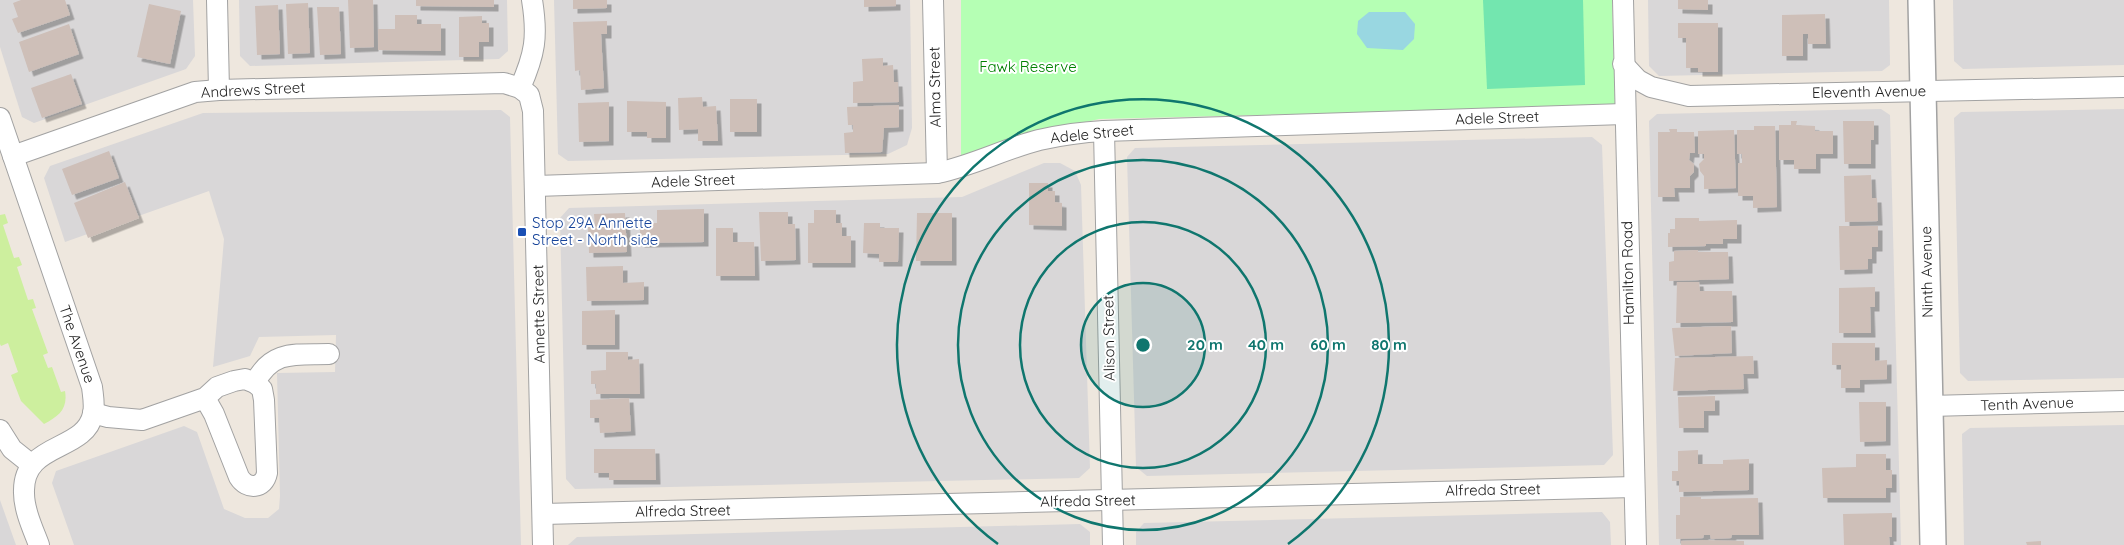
<svg xmlns="http://www.w3.org/2000/svg" width="2124" height="545" viewBox="0 0 2124 545" font-family="Quicksand,sans-serif">
<style>
.residential{fill:#d9d7d8}
.grass{fill:#cdef9e}
.park{fill:#b5ffb4}
.pitch{fill:#73e6af}
.water{fill:#99d7e1}
.building{fill:#cebfb8;filter:url(#shadow)}
.lines{fill:none;stroke-linecap:round;stroke-linejoin:round}
.minor-casing{stroke:#a2a2a2;stroke-width:22}
.tertiary-casing{stroke:#a2a2a2;stroke-width:28}
.minor{stroke:#fff;stroke-width:20}
.tertiary{stroke:#fff;stroke-width:25}
.ring{fill:none;stroke:#0f766e;stroke-width:2.5}
.transit-dot{fill:#1a4fb4;stroke:#fff;stroke-width:2}
.labels{text-anchor:middle;stroke-width:4;stroke-linejoin:round;paint-order:stroke}
.park-label{font-size:15px;fill:#018100;stroke:#fff}
.street-label{font-size:15px;fill:#1b1b1b;stroke:#fff}
.transit-label{font-size:15px;fill:#164399;stroke:#fff;text-anchor:start}
.centre{fill:#0f766e;stroke:#fff;stroke-width:2.5}
.ring-label{font-size:15px;text-anchor:middle;font-weight:bold;fill:#0f766e;stroke:#fff;stroke-width:4;stroke-linejoin:round;paint-order:stroke}
</style>
<defs>
<filter id="shadow"><feDropShadow dx="4.5" dy="4.5" stdDeviation="0" flood-color="#0004"/></filter>
</defs>
<rect width="100%" height="100%" fill="#eee7de"/>
<g class="residential">
<path d="M0,0H193L195,56L186,69L34,123L22,117L0,47Z"/>
<path d="M239,0H507L508,51L499,59L250,66L240,56Z"/>
<path d="M554,0H910L912,128L907,145L888,154L568,161L558,154Z"/>
<path d="M1648,0H1889L1890,65L1882,71L1659,76L1649,66Z"/>
<path d="M1953,0H2124V65L1963,69L1954,61Z"/>
<path d="M1881,109L1890,115L1901,545H1659L1649,121L1657,114Z"/>
<path d="M2124,109V378L1968,381L1960,373L1954,118L1961,112Z"/>
<path d="M501,110L510,117L521,545H74L52,483L56,471L184,426L197,432L224,509L245,518H268L279,509L280,496L277,373L335,372L336,335L259,337L250,356L213,367L224,239L209,191L65,242L44,178L50,166L203,113Z"/>
<path d="M1592,137L1602,145L1613,455L1604,465L1147,476L1136,467L1127,157L1135,148Z"/>
<path d="M1044,163H1060L1075,171L1081,185L1090,468L1079,478L575,489L566,479L560,218L569,208L962,197Z"/>
<path d="M2124,425V545H1964L1962,434L1970,428Z"/>
<path d="M0,500L16,545H0Z"/>
<path d="M1602,512L1610,522L1611,545H1136V532L1144,523Z"/>
<path d="M1080,524L1090,532V545H568L577,537Z"/>
</g>
<path class="grass" d="M5,214L8,223L3,225L14,258L19,257L22,265L17,267L28,300L33,299L36,308L32,309L48,353L43,355L48,368L52,367L61,392L65,391C68,409 59,416 44,424L21,401L11,375L18,372L8,343L1,346L0,344V215Z"/>
<path class="park" d="M961,0H1612L1615,106L1099,119L1044,132L961,160Z"/>
<path class="pitch" d="M1483,0H1583L1585,85L1487,89Z"/>
<path class="water" d="M1369,12H1405L1415,24L1414,39L1403,50L1367,48L1357,34L1358,21Z"/>
<g class="building">
<path d="M21,0H65L70,15L18,33L12,19L18,17L13,3Z"/>
<path d="M348,0H373L374,47L350,48Z"/>
<path d="M416,0H494V7L416,6Z"/>
<path d="M573,0H607V8L573,9Z"/>
<path d="M864,0H896V6L864,7Z"/>
<path d="M1678,0H1708V10L1678,9Z"/>
<path d="M308,3L310,53L288,54L286,4Z"/>
<path d="M149,4L181,11L170,64L137,57Z"/>
<path d="M278,5L280,54L257,55L255,6Z"/>
<path d="M317,7H339L341,54L320,55Z"/>
<path d="M1825,14L1826,44H1808V34H1803V56H1782V15Z"/>
<path d="M395,15H417V24H441V51L378,50V29H395Z"/>
<path d="M482,16V23H489V42H479V57H459V17Z"/>
<path d="M607,21V34H601L604,88L581,90L580,70L575,71L573,22Z"/>
<path d="M1678,23H1718V72H1698V68H1686V38H1678Z"/>
<path d="M69,24L79,54L29,72L19,42Z"/>
<path d="M883,58V66L893,65L894,82H898L899,102L853,103V82L863,81L862,59Z"/>
<path d="M71,74L82,104L42,118L31,88Z"/>
<path d="M702,97L703,107L716,106L718,141H698V129L679,130L678,98Z"/>
<rect x="730" y="99" width="27" height="33"/>
<path d="M627,101L666,102V138H647V132H627Z"/>
<path d="M609,102V141L579,142L578,103Z"/>
<path d="M899,105V127L884,128L882,152L845,153L844,133L853,132V125H848L847,107Z"/>
<path d="M1791,121H1797L1796,125L1815,126V131H1833V154H1816V169H1794V160H1779V125H1791Z"/>
<path d="M1843,121H1874V140H1871V164H1844Z"/>
<path d="M1754,126H1775L1777,207L1753,208V196H1738V163H1742V154H1737V130H1754Z"/>
<path d="M1669,129H1677V132H1694L1695,153H1690L1689,160L1694,164V172L1690,176V188H1674L1675,197H1658V132H1670Z"/>
<path d="M1734,130L1736,188L1704,189V176L1700,171L1699,164L1704,159V154H1698V131Z"/>
<path d="M109,151L119,178L72,195L62,169Z"/>
<path d="M1871,175L1872,198H1877L1878,221L1845,222L1844,176Z"/>
<path d="M125,182L139,218L88,238L74,203Z"/>
<path d="M1029,183H1048V191H1055V202L1062,203V226L1029,225Z"/>
<path d="M704,209V242L640,243V223H657V210Z"/>
<path d="M814,210H836V223H842V236H851V263H808V223H814Z"/>
<path d="M759,212H788V224H795L796,260L761,261Z"/>
<path d="M625,213L627,252L589,253L588,226H595L594,214Z"/>
<path d="M917,213H952V261H916Z"/>
<path d="M1675,218H1699V221L1737,220V239H1723V244H1706V246L1668,247V233H1670V229H1675Z"/>
<path d="M864,223H880V228H899L898,262H879V254L863,253Z"/>
<path d="M1839,226H1878V247H1872V259H1868V269L1840,270Z"/>
<path d="M716,228H733V242H754L755,276H716Z"/>
<path d="M1698,250V252H1728L1729,279L1669,281V262L1674,261V251Z"/>
<path d="M623,266V283L644,282V300L587,301L586,267Z"/>
<path d="M1677,282H1699L1700,291H1732L1733,322L1676,323Z"/>
<path d="M1875,287V307H1870L1871,333H1839V288Z"/>
<path d="M615,310V345H582V311Z"/>
<path d="M1731,326L1732,353L1675,356L1672,328Z"/>
<path d="M1832,343H1875V361L1887,360V379L1860,380V388H1841V365H1832Z"/>
<path d="M606,352H628V360L639,359L640,394H596V384H591V371L606,370Z"/>
<path d="M1753,356L1754,374H1743L1744,389L1673,391L1675,358Z"/>
<path d="M1715,396V411H1704V428H1679L1678,397Z"/>
<path d="M629,398L631,431L600,433L599,418H590V400Z"/>
<path d="M1859,402H1886V441L1860,442Z"/>
<path d="M594,449H655L656,480H609V473H594Z"/>
<path d="M1698,450V464H1723V460L1749,459V490L1679,492V481H1672V471H1678V451Z"/>
<path d="M1856,454H1886V470H1892V488H1886V498H1823L1822,468L1856,467Z"/>
<path d="M1680,497H1701V499L1758,498L1759,535H1732L1731,538L1711,539L1710,535H1704L1703,538L1676,539V515H1680Z"/>
<path d="M1892,513V537H1889L1890,545H1844L1843,514Z"/>
<path d="M1703,540L1744,541V545H1681V541Z"/>
<path d="M2041,541V545H2027L2026,542Z"/>
</g>
<g class="lines">
<defs>
<g id="minor">
<path d="M217,0L219,90"/>
<path d="M933,0L937,173"/>
<path d="M1623,0L1636,545"/>
<path d="M1623,64L1638,80L1651,87L1689,96L2124,87"/>
<path d="M520,88C535,54 538,37 532,0"/>
<path d="M0,118L92,387C93,396 95,405 93,414C85,453 22,441 24,493C24,510 33,529 39,545"/>
<path d="M1104,131L1113,545"/>
<path d="M13,156L195,92L219,90L504,83L520,88L529,95L533,111L543,545"/>
<path d="M536,186L937,173C972,166 1004,149 1039,140C1061,135 1082,132 1104,131L1624,114"/>
<path d="M255,383C272,349 297,355 329,354"/>
<path d="M1930,406L2124,401"/>
<path d="M93,413L108,417L142,420L205,398L217,387L234,381L245,379L255,383L262,389L264,400L267,473C264,489 247,490 239,477L214,414L205,398"/>
<path d="M0,430L12,449L32,465"/>
<path d="M543,514L1634,487"/>
</g>
<path id="tertiary" d="M1921,0L1933,545"/>
</defs>
<use href="#minor" class="minor-casing"/>
<use href="#tertiary" class="tertiary-casing"/>
<use href="#minor" class="minor"/>
<use href="#tertiary" class="tertiary"/>
</g>
<circle cx="1143" cy="345" r="62" fill="#0f766e" fill-opacity=".12"/>
<g class="ring">
<circle cx="1143" cy="345" r="62"/>
<circle cx="1143" cy="345" r="123"/>
<circle cx="1143" cy="345" r="185"/>
<path d="M998 544A246 246 0 1 1 1288 544"/>
</g>
<rect class="transit-dot" x="517" y="227" width="10" height="10" rx="2.5"/>
<g class="labels">
<g class="park-label">
<text x="1028" y="72">Fawk Reserve</text>
</g>
<g class="street-label">
<text transform="translate(935 87) rotate(-91)" y="5">Alma Street</text>
<text transform="translate(253 90) rotate(-3)" y="5">Andrews Street</text>
<text transform="translate(1869 92) rotate(-1)" y="5">Eleventh Avenue</text>
<text transform="translate(1497 118) rotate(-2)" y="5">Adele Street</text>
<text transform="translate(1092 134) rotate(-6)" y="5">Adele Street</text>
<text transform="translate(693 181) rotate(-2)" y="5">Adele Street</text>
<text transform="translate(1927 272) rotate(-91)" y="5">Ninth Avenue</text>
<text transform="translate(1628 273) rotate(-91)" y="5">Hamilton Road</text>
<text transform="translate(539 314) rotate(-91)" y="5">Annette Street</text>
<text transform="translate(1109 338) rotate(-91)" y="5">Alison Street</text>
<text transform="translate(77 344) rotate(71)" y="5">The Avenue</text>
<text transform="translate(2027 404) rotate(-2)" y="5">Tenth Avenue</text>
<text transform="translate(1493 490) rotate(-1)" y="5">Alfreda Street</text>
<text transform="translate(1088 501) rotate(-1)" y="5">Alfreda Street</text>
<text transform="translate(683 511) rotate(-1)" y="5">Alfreda Street</text>
</g>
<g class="transit-label">
<text x="532" y="228">Stop 29A Annette<tspan x="532" dy="17">Street - North side</tspan></text>
</g>
</g>
<circle cx="1143" cy="345" r="8" class="centre"/>
<g class="ring-label">
<text x="1205" y="350">20 m</text>
<text x="1266" y="350">40 m</text>
<text x="1328" y="350">60 m</text>
<text x="1389" y="350">80 m</text>
</g>
</svg>
